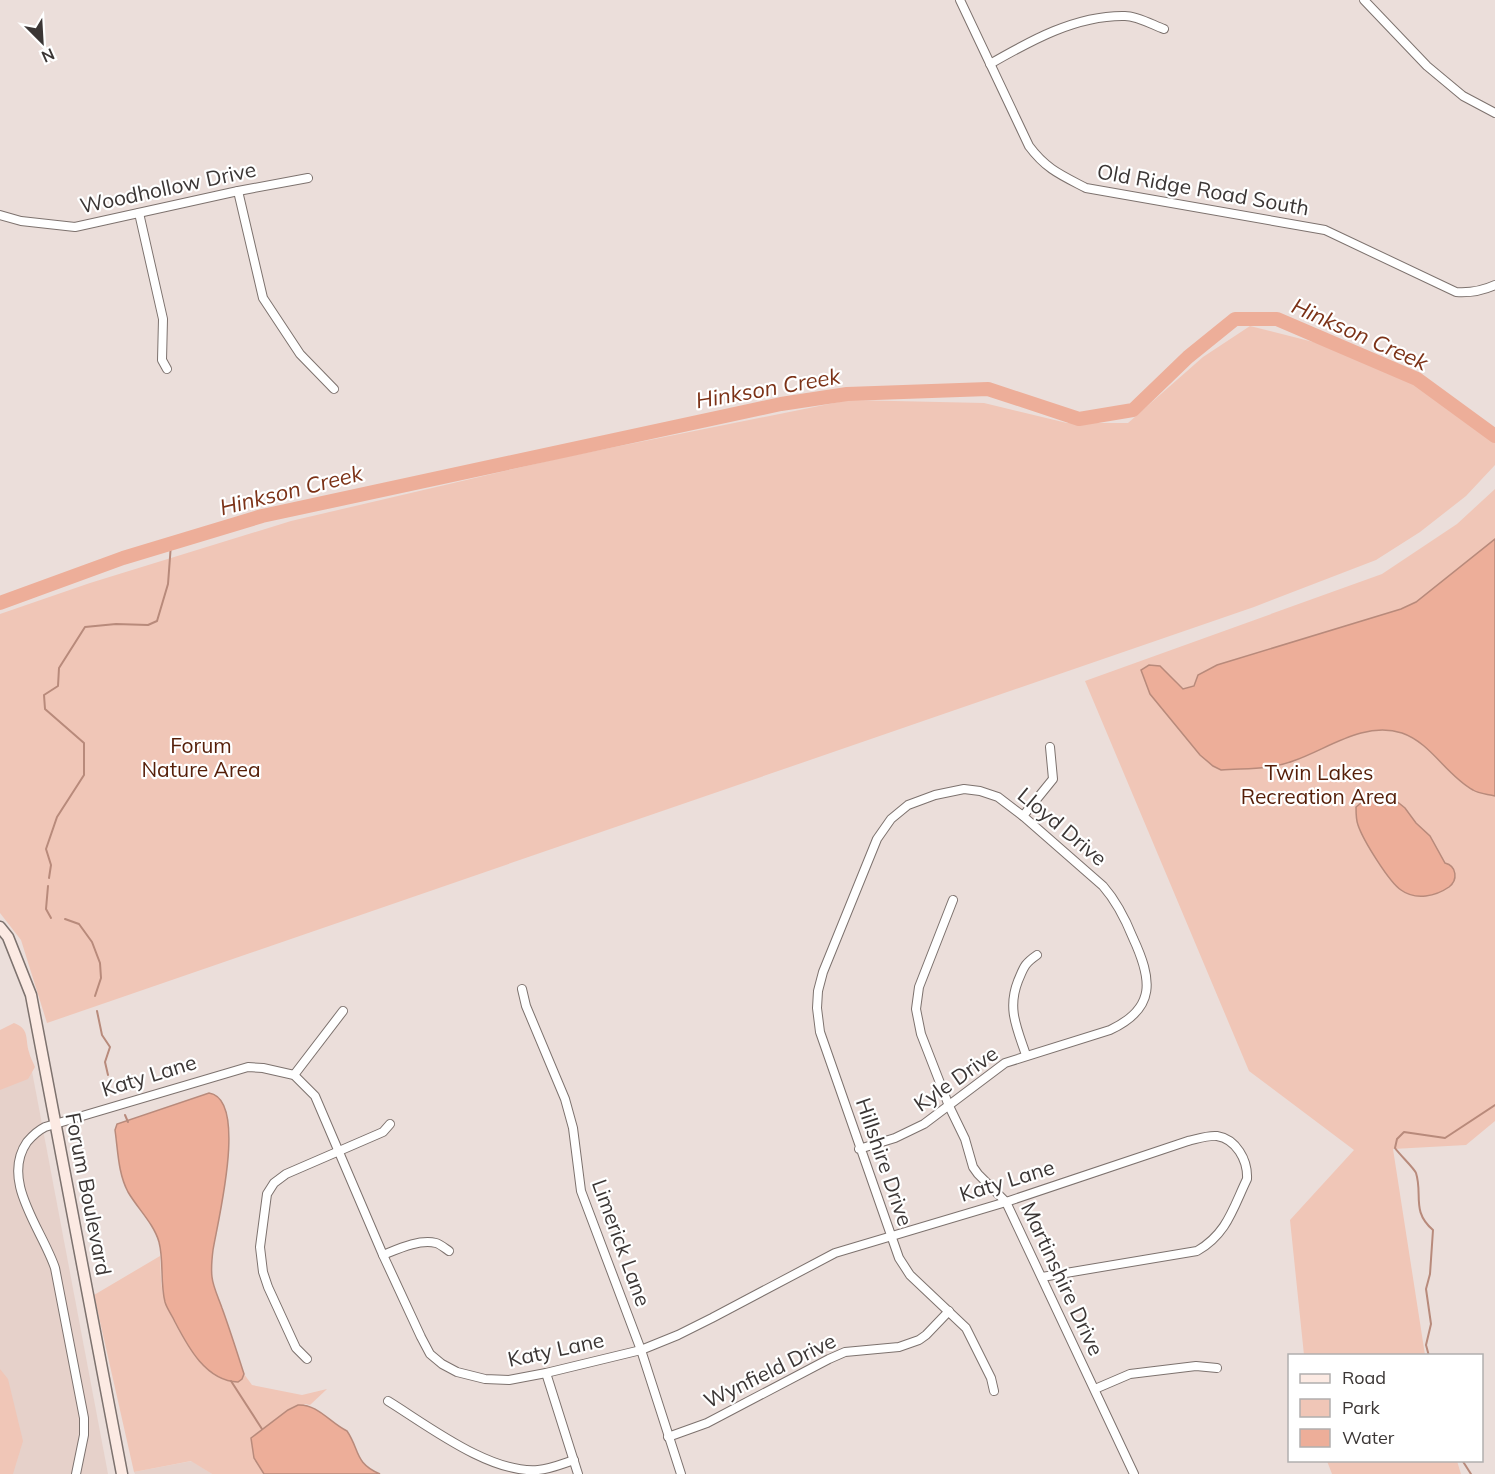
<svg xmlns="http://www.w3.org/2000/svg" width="1495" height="1474" viewBox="0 0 1495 1474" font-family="Mulish,sans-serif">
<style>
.built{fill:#e6d1ca}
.green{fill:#f0c6b7}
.water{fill:#edae99;stroke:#b88a7b;stroke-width:1.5}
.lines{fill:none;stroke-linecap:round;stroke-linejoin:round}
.stream{stroke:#b88a7b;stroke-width:2}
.river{stroke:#edae99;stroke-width:14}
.street-casing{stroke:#7d726e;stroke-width:10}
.secondary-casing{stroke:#7d726e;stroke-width:13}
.street{stroke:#fff;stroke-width:8}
.secondary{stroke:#fceae3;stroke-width:10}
.labels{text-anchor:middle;stroke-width:4.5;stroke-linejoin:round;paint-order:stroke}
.street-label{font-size:21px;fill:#3b3635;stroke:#fff}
.park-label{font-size:21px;fill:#551e08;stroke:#fff}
.water-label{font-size:22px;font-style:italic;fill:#7c3217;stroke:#fff}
</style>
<rect width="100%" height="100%" fill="#ebdeda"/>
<g class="built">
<path d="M31,1066L108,1474H0V1087Z"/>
<path d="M192,1461L212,1474H135L134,1472Z"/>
</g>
<g class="green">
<path d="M1250,326L1333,347L1426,386L1495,442V465L1466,496L1420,532L1376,560L1254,607L47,1023L21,940L0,913V614L90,583L291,521L565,457L849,400L984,403L1067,423H1128L1203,357Z"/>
<path d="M1495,489V1121L1466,1145L1393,1149L1425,1355H1304L1290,1220L1354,1150L1249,1071L1085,681L1382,574L1457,524Z"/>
<path d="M14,1023C30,1029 25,1039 29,1052C30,1057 33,1062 35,1067L28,1079L0,1090V1030Z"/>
<path d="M160,1256C161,1272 160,1291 167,1306C178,1332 201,1375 230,1381C238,1383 241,1381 244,1374L252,1385L302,1395L327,1389L310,1405L305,1404L251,1438L254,1458L264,1474H212L191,1461L134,1472L94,1295Z"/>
<path d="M0,1369L8,1379L23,1441L13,1474H0Z"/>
<path d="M1327,1461H1457L1461,1474H1332Z"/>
</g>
<g class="water">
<path d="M1495,539V796C1488,794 1479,794 1473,790C1446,775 1431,743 1402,733C1363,721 1328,749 1293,761C1270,770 1245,768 1221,770L1213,766L1200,755L1150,694L1141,670L1149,665L1160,666L1183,689L1194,686L1198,675L1217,665L1401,609L1416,602Z"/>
<path d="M1372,798L1382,801L1395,800L1405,808L1416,823L1430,836L1445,863C1457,866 1458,880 1449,887C1436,896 1416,901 1401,890C1389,882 1363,840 1358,825C1356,820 1356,813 1356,807L1366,799Z"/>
<path d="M209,1093C249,1099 217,1224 213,1250C212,1258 211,1269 212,1277C213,1287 219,1299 222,1308C230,1330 237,1352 244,1374L242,1379L238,1382C206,1381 188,1347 175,1322C172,1315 167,1309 165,1302C160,1282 164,1261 159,1242C154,1224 138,1209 128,1192C118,1173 118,1151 115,1130L117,1124Z"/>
<path d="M298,1405C318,1404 330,1423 347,1431C360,1450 354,1463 380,1474H264L254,1458L251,1438L288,1410Z"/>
</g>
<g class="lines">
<g class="stream">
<path d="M49,878L51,865L46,849L57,817L84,775V743L45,709L44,695L58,686L59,668L85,627L116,624L148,625L157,621L168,584L171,544"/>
<path d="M48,886L46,909L51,918"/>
<path d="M65,919L79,924L92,942L100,963L101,978L95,996"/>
<path d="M97,1011L102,1035L110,1047L105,1062L108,1075"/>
<path d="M125,1115L128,1122"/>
<path d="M1429,1356L1426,1345L1431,1324L1426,1289L1430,1274L1433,1230C1411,1211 1423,1195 1416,1173C1414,1168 1399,1154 1395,1148L1397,1139L1404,1132L1445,1138L1495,1105"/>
<path d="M231,1381L262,1429"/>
<path d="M1462,1460L1471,1474"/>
</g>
<path class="river" d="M0,603L123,558L262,516L781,404L847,394L988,389L1079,419L1133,410L1188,357L1235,319H1277L1417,379L1495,436"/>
<defs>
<g id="street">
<path d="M960,0L1029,146C1046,169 1061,175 1086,188L1325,230L1456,292C1471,293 1482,291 1495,285"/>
<path d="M1364,0L1427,66L1463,96L1495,113"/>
<path d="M990,64C1030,41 1076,15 1125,16C1137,16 1153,25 1164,29"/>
<path d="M238,191L263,298L300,354L334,389"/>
<path d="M139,213L163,319L162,360L167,369"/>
<path d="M0,215L21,221L75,227L238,191L308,178"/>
<path d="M1023,816L1053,779L1050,747"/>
<path d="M953,900L919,987L916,1009L921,1034L949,1106L965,1139L973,1167L978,1174L1006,1202L1134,1474"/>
<path d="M522,989L526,1006L565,1099L573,1128L581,1191L641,1350L681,1474"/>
<path d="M1026,1055C1017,1028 1007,1009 1018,981C1024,967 1024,964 1037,955"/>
<path d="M294,1075L343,1011"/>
<path d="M859,1149L895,1138L924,1124L1005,1063L1110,1030C1157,1008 1152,979 1133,938C1125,918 1117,902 1103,886L1023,816L998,797L980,791L964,789L935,795L908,805L891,819L877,839L823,972L818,991L817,1008L820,1032L899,1258L910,1275L966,1328L991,1378L994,1391"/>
<path d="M383,1255C398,1249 419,1239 436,1243C440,1244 446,1249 449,1251"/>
<path d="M307,1359L296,1348L268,1287L263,1272L260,1247L267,1194L274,1183L286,1174L383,1132L390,1124"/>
<path d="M546,1373L578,1474"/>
<path d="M1095,1389L1130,1374L1196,1366L1217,1368"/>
<path d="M388,1401C427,1425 490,1474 538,1470C550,1469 562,1464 574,1460"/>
<path d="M668,1437L707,1423L829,1359L845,1352L899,1347L919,1340L926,1335L949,1311"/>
<path d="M76,1474L84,1435V1418L55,1268C42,1229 0,1181 27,1142C33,1135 37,1131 45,1127L248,1067L263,1068L294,1075L315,1096L383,1255L421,1337L430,1354L442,1364L457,1372L485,1379L509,1380L546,1373L641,1350L678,1335L712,1318L835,1253L1006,1202L1188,1141C1197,1139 1208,1135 1217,1136C1236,1139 1248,1160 1247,1179C1233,1208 1227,1234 1197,1251L1042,1277"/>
</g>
<path id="secondary" d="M0,927L8,937L31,995L122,1474"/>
</defs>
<use href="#street" class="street-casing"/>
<use href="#secondary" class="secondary-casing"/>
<use href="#street" class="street"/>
<use href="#secondary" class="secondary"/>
</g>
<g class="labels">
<g class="street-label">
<text transform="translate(168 188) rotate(-12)" y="7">Woodhollow Drive</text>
<text transform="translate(1203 190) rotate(10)" y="7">Old Ridge Road South</text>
<text transform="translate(1062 827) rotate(40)" y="7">Lloyd Drive</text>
<text transform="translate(149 1076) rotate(-17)" y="7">Katy Lane</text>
<text transform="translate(956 1079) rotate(-35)" y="7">Kyle Drive</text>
<text transform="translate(884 1162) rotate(71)" y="7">Hillshire Drive</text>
<text transform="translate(1007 1181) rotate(-17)" y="7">Katy Lane</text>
<text transform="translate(88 1194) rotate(79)" y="7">Forum Boulevard</text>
<text transform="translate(621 1243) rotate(70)" y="7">Limerick Lane</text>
<text transform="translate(1062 1279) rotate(65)" y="7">Martinshire Drive</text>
<text transform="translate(556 1350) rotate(-12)" y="7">Katy Lane</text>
<text transform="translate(770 1371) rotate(-26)" y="7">Wynfield Drive</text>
</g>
<g class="park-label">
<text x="201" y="753">Forum<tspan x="201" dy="24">Nature Area</tspan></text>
<text x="1319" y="780">Twin Lakes<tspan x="1319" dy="24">Recreation Area</tspan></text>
</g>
<g class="water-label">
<text transform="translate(1360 334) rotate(24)" y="8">Hinkson Creek</text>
<text transform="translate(768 388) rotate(-10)" y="8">Hinkson Creek</text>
<text transform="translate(291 490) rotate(-14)" y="8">Hinkson Creek</text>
</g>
</g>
<rect x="1288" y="1354" width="195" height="108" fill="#ffffff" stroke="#b1afae" stroke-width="1.5"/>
<rect x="1300" y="1374" width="30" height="9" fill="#fceae3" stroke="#b1afae" stroke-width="1.5"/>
<text x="1342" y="1384" font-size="18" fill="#3b3635">Road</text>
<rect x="1300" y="1399" width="30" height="18" fill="#f0c6b7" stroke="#b1afae" stroke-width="1.5"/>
<text x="1342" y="1414" font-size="18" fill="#3b3635">Park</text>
<rect x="1300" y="1429" width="30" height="18" fill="#edae99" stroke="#b1afae" stroke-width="1.5"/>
<text x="1342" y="1444" font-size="18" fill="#3b3635">Water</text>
<g transform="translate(42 42) rotate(156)" stroke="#ffffff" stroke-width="4.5" paint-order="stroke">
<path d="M0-4.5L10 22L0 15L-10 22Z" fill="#3b3635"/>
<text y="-9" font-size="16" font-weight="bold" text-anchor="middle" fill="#3b3635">N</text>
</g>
</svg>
